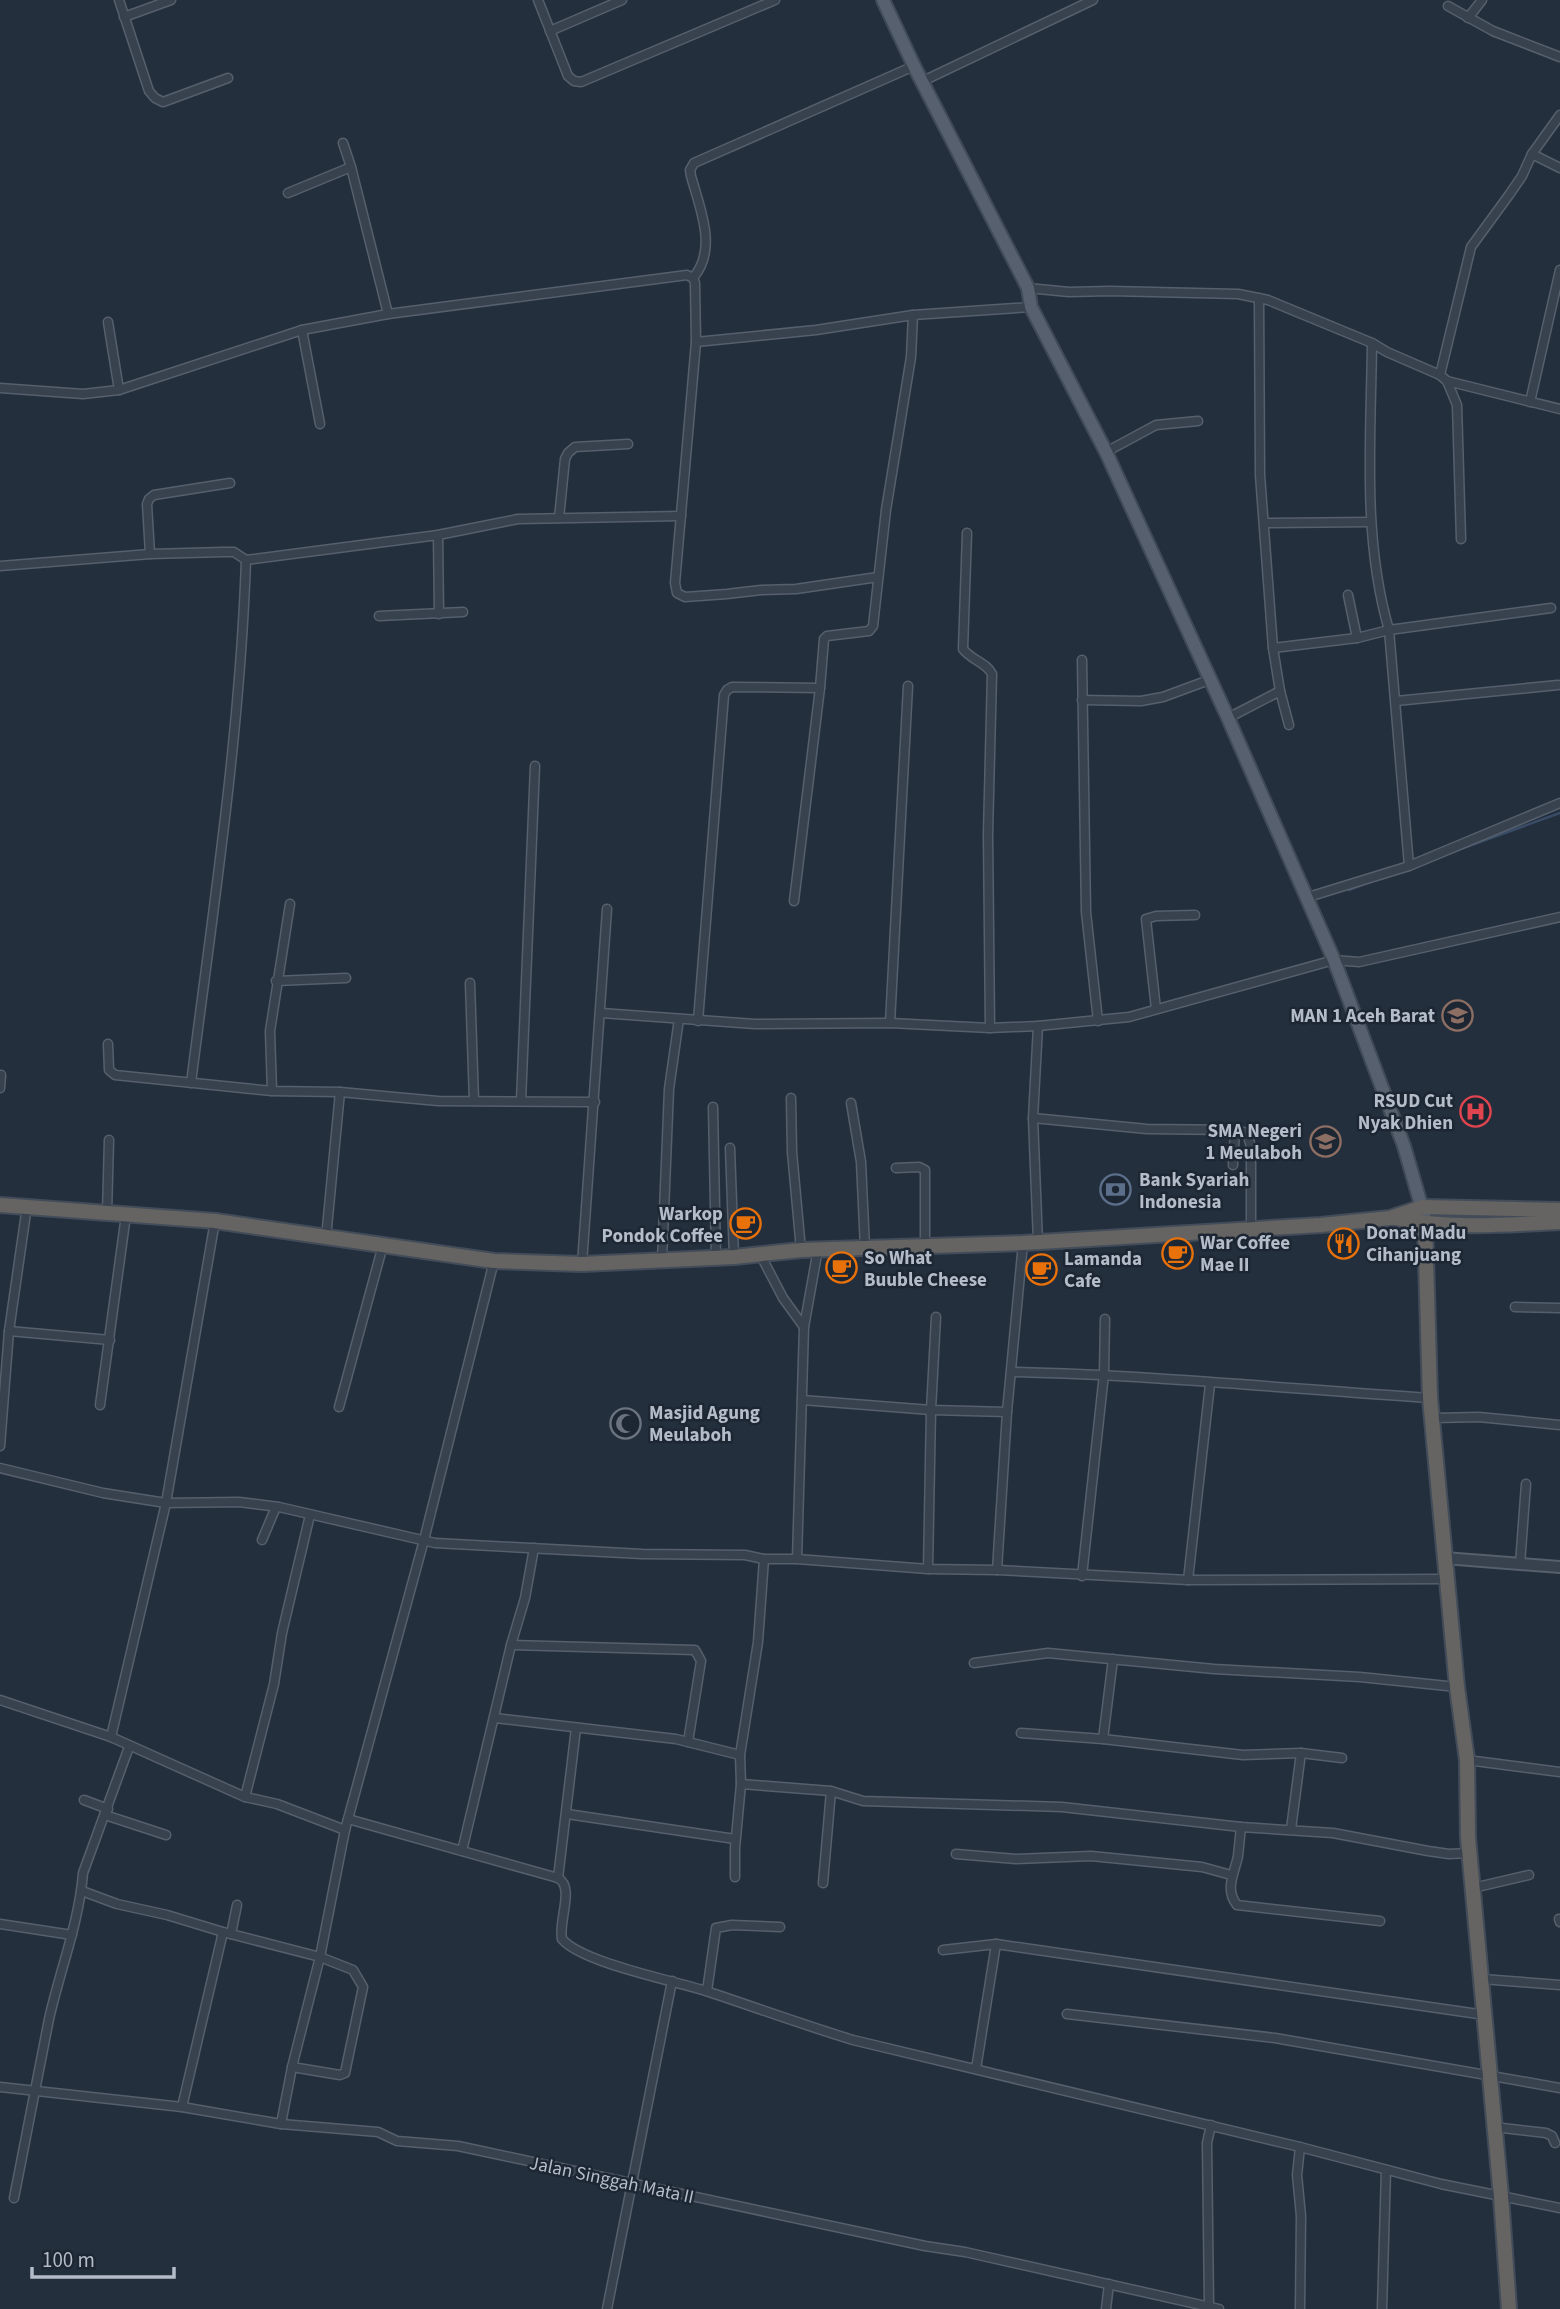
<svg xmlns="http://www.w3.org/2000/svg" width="1560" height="2309" viewBox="0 0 1560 2309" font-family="'Source Sans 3',sans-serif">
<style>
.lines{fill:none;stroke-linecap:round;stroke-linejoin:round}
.stream{stroke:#394c67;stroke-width:2.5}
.minor-casing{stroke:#565f6c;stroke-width:11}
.tertiary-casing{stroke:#565f6c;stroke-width:14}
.primary-casing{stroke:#414a57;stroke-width:16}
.trunk-casing{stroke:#434c59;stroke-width:18}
.minor{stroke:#38414e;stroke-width:8}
.tertiary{stroke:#38414e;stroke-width:10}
.primary{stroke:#56606e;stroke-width:12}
.trunk{stroke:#656462;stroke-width:14}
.labels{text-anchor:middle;stroke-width:5;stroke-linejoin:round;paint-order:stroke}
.poi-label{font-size:19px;font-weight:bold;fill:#b4bcc9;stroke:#1d2633;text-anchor:start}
.street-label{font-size:19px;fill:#b4bcc9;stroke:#1d2633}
</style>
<rect width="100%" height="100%" fill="#242f3e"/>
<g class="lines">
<g class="stream">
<path d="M1444,855L1560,813"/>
<path d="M1349,890L1372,881"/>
</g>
<defs>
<g id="minor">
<path d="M119,0L149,91L155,98L163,102L228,78"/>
<path d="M538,0L568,76L574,81L581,82L775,0"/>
<path d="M1448,6L1493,31L1560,57"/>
<path d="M124,17L171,0"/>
<path d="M1468,18L1482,0"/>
<path d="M550,31L622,0"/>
<path d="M923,81L1093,0"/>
<path d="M343,143L351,167L388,314"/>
<path d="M1532,154L1560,168"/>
<path d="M288,193L351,167"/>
<path d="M693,278C718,249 700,209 691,176L690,170L694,163L914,66"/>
<path d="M1028,288L1069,292L1110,291L1238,294L1268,300L1372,343L1387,352L1440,375L1471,247L1509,195L1522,176L1532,154L1560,115"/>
<path d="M1259,298L1260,475L1273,648L1357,638L1389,630L1551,608"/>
<path d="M108,322L119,390"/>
<path d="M302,330L320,424"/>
<path d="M696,342L816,330L913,315L1031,307"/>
<path d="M1372,343C1371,437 1362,538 1389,630L1409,866"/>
<path d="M1440,375L1447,381L1457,405L1461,539"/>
<path d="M1447,381L1560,409"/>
<path d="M0,388L83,394L119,390L302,330L388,314L687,275L693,278L695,283L696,342L675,583L677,593L685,597L727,594L761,590L796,589L878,577"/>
<path d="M1530,402L1560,270"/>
<path d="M1106,452L1156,425L1198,421"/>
<path d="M559,518L565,459L568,453L575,447L628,444"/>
<path d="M1264,523L1371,522"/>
<path d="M967,533L963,649C971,660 986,662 992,674L988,834L990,1028"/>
<path d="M438,535L439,614"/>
<path d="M150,554L147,504L149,499L154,495L230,483"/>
<path d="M246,560L438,535L518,519L681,516"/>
<path d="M0,566L150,554L223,552H234L246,560C240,735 213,910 191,1083"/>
<path d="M1348,595L1357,638"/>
<path d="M379,616L463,612"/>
<path d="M1273,648L1280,691"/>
<path d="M1082,660L1086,912L1098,1021"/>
<path d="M1082,700L1141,701L1163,697L1209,680"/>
<path d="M1396,701L1558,685"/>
<path d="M1228,718L1280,691L1289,725"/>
<path d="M1305,898L1409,866L1560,803"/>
<path d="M794,901L820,688"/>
<path d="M276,981L346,978"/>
<path d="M470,983L474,1101"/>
<path d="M1156,1009L1146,919L1156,916L1195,915"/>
<path d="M601,1013L755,1024L890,1023L990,1028L1038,1026L1129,1017L1334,960L1359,962L1560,917"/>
<path d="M698,1021L724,695L727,690L732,687L820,688L824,639L827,636L869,631L873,626L886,510L911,357L913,315"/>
<path d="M890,1023L908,686"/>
<path d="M108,1044L109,1070L115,1075L272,1091L340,1092L438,1101L595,1102"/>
<path d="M0,1088L1,1075"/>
<path d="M272,1091L270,1031L290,904"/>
<path d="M791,1098L792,1152L801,1250"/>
<path d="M521,1101L535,766"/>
<path d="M851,1103L861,1162L865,1248"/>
<path d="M713,1107L716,1257"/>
<path d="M1033,1118L1147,1129L1235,1130L1244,1132L1248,1136L1251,1147V1229"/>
<path d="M730,1148L734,1257"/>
<path d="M1233,1165L1235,1130"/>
<path d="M896,1168L919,1167L925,1170V1245"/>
<path d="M107,1213L109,1140"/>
<path d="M326,1238L340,1092"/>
<path d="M1038,1242L1033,1118L1038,1026"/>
<path d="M760,1254L783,1298L804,1327"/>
<path d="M662,1260L669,1089L679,1019"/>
<path d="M582,1264L607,909"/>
<path d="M1515,1307L1560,1308"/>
<path d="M9,1331L110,1340"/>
<path d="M1011,1372C1151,1375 1290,1389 1430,1398"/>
<path d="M802,1400L931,1410L1007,1412"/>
<path d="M100,1405L126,1215"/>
<path d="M339,1407L383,1245"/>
<path d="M1433,1418L1479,1417L1560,1425"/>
<path d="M0,1446L9,1331L27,1206"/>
<path d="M0,1468L103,1493L166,1503L239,1502L279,1507L435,1543L642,1554L745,1555L764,1559H797L928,1569L997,1570L1188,1580L1447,1579"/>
<path d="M262,1540L276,1507"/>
<path d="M797,1559L804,1327L818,1249"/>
<path d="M1520,1564L1526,1484"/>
<path d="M928,1569L931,1410L936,1317"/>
<path d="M997,1570L1007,1412L1023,1243"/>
<path d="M1082,1576L1104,1374L1105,1319"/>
<path d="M1188,1580L1210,1384"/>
<path d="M511,1645L695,1650L701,1661L688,1742"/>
<path d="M974,1663L1048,1653L1214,1669L1360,1677L1457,1687"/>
<path d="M0,1700L111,1737L245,1797L277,1804L345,1830"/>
<path d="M495,1718L676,1739L740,1755"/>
<path d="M1021,1733L1103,1739L1113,1659"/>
<path d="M111,1737L166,1503L215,1221"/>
<path d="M1103,1739L1243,1755L1301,1753L1291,1829"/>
<path d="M1301,1753L1342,1758"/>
<path d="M1467,1760L1560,1772"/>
<path d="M741,1784L831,1791L863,1801L1062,1807L1241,1827L1333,1833L1428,1851L1449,1854L1469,1853"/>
<path d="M245,1797L274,1684L282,1633L310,1515"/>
<path d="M84,1800L108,1809"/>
<path d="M567,1814L735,1839"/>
<path d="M105,1815L166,1835"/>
<path d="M348,1819L558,1878C575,1887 558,1921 562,1939C582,1963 676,1981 709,1992C757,2008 804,2025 853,2040L1300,2147L1441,2184L1560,2208"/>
<path d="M1241,1827C1240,1836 1239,1846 1238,1856C1235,1872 1224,1889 1237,1905L1380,1921"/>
<path d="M462,1851L511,1645L525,1598L534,1548"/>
<path d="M956,1854L1016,1859L1091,1856L1202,1867L1231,1875"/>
<path d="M735,1877V1848L741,1784L740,1755L758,1642L764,1559"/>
<path d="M558,1878L576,1728"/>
<path d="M823,1883L831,1791"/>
<path d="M1473,1888L1529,1875"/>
<path d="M82,1891L117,1904L167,1915L223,1932L320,1957L353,1970L363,1987L345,2073L340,2075L292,2067"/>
<path d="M1559,1919L1560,1922"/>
<path d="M0,1924L72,1935"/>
<path d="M231,1934L237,1905"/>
<path d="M943,1950L996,1944L1485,2015"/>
<path d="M1482,1979L1560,1985"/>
<path d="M707,1991L716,1928L732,1925L780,1927"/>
<path d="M1067,2014L1275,2038L1560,2088"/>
<path d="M976,2069L996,1944"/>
<path d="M0,2087L182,2107L281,2124L378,2132L397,2141L458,2146L925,2246L965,2252L1219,2309"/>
<path d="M182,2107L223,1932"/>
<path d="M281,2124L292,2067L320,1957L345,1830L424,1540L494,1261"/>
<path d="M1494,2127L1546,2133L1552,2136L1555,2143"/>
<path d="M14,2198C26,2138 37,2078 49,2019C60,1970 79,1923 83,1873L129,1747"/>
<path d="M1209,2307L1207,2143L1211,2125"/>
<path d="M607,2309L672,1981"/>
<path d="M1106,2309L1109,2284"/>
<path d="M1300,2309L1301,2216L1297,2175L1300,2147"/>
<path d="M1382,2309L1386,2170"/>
</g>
<path id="tertiary" d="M1444,1558L1560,1567"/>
<path id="primary" d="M883,0L914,66L1028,288L1031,307L1106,452L1228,718L1334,960L1404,1146L1424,1215"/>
<g id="trunk">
<path d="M0,1205L215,1221L494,1261L582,1264L734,1257L801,1250L1023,1243L1321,1225L1390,1218L1423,1207L1560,1210"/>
<path d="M1394,1218C1449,1229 1504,1225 1560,1222"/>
<path d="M1425,1224L1430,1398L1457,1687L1467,1760L1468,1838L1501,2196L1509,2309"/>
</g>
</defs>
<use href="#minor" class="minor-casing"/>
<use href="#tertiary" class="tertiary-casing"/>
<use href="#primary" class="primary-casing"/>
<use href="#trunk" class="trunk-casing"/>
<use href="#minor" class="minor"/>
<use href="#tertiary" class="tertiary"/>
<use href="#primary" class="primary"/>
<use href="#trunk" class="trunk"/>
</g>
<defs>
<symbol id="school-ring" viewBox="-11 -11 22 22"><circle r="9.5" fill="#1d2633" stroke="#8d6e63" stroke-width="1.5"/><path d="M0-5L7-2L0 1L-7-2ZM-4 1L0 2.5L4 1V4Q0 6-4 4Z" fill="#8d6e63"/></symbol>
<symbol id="hospital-ring" viewBox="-11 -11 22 22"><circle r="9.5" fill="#1d2633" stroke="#e0444e" stroke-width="1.5"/><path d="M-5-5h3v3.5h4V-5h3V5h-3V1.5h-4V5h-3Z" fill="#e0444e"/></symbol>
<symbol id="bank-ring" viewBox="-11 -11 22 22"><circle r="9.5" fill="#1d2633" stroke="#5c6f8a" stroke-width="1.5"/><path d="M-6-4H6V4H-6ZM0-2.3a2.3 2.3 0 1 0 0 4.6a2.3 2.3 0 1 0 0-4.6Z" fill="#5c6f8a"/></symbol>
<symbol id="cafe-ring" viewBox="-11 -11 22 22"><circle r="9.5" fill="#1d2633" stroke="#e8710a" stroke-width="1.5"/><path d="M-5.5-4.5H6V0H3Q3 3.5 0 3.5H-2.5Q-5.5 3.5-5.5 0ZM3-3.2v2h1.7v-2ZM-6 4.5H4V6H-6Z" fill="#e8710a"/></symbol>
<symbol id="restaurant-ring" viewBox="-11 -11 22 22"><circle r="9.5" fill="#1d2633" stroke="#e8710a" stroke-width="1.5"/><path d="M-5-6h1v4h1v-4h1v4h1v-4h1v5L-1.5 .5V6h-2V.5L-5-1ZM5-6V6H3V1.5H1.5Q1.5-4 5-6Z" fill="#e8710a"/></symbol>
<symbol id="mosque-ring" viewBox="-11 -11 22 22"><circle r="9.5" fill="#1d2633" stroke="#6b7280" stroke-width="1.5"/><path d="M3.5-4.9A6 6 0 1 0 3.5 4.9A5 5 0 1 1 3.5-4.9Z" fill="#6b7280"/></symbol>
</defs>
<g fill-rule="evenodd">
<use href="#school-ring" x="1440" y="998" width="35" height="35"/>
<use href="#hospital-ring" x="1458" y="1094" width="35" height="35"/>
<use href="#school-ring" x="1308" y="1124" width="35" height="35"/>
<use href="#bank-ring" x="1098" y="1172" width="35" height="35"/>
<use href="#cafe-ring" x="728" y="1206" width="35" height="35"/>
<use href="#restaurant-ring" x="1326" y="1226" width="35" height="35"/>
<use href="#cafe-ring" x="1160" y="1236" width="35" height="35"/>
<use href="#cafe-ring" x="824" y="1250" width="35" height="35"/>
<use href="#cafe-ring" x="1024" y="1252" width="35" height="35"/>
<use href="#mosque-ring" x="608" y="1406" width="35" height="35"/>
</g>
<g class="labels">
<g class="poi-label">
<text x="1435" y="1022" text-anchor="end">MAN 1 Aceh Barat</text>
<text x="1453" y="1107" text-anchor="end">RSUD Cut<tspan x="1453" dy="22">Nyak Dhien</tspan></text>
<text x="1302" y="1137" text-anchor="end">SMA Negeri<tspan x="1302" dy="22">1 Meulaboh</tspan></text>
<text x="1139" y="1186">Bank Syariah<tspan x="1139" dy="22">Indonesia</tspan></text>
<text x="723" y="1220" text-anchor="end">Warkop<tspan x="723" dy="22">Pondok Coffee</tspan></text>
<text x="1366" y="1239">Donat Madu<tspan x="1366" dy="22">Cihanjuang</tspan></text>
<text x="1200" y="1249">War Coffee<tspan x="1200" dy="22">Mae II</tspan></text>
<text x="864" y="1264">So What<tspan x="864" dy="22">Buuble Cheese</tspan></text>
<text x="1064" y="1265">Lamanda<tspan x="1064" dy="22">Cafe</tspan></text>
<text x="649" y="1419">Masjid Agung<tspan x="649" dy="22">Meulaboh</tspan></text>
</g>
<g class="street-label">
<text transform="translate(612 2179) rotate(12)" y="7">Jalan Singgah Mata II</text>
</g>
</g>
<path d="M32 2267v10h142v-10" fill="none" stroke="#b4bcc9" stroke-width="3.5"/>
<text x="42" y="2267" font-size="21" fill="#b4bcc9" stroke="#1d2633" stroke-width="5" paint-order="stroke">100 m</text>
</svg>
